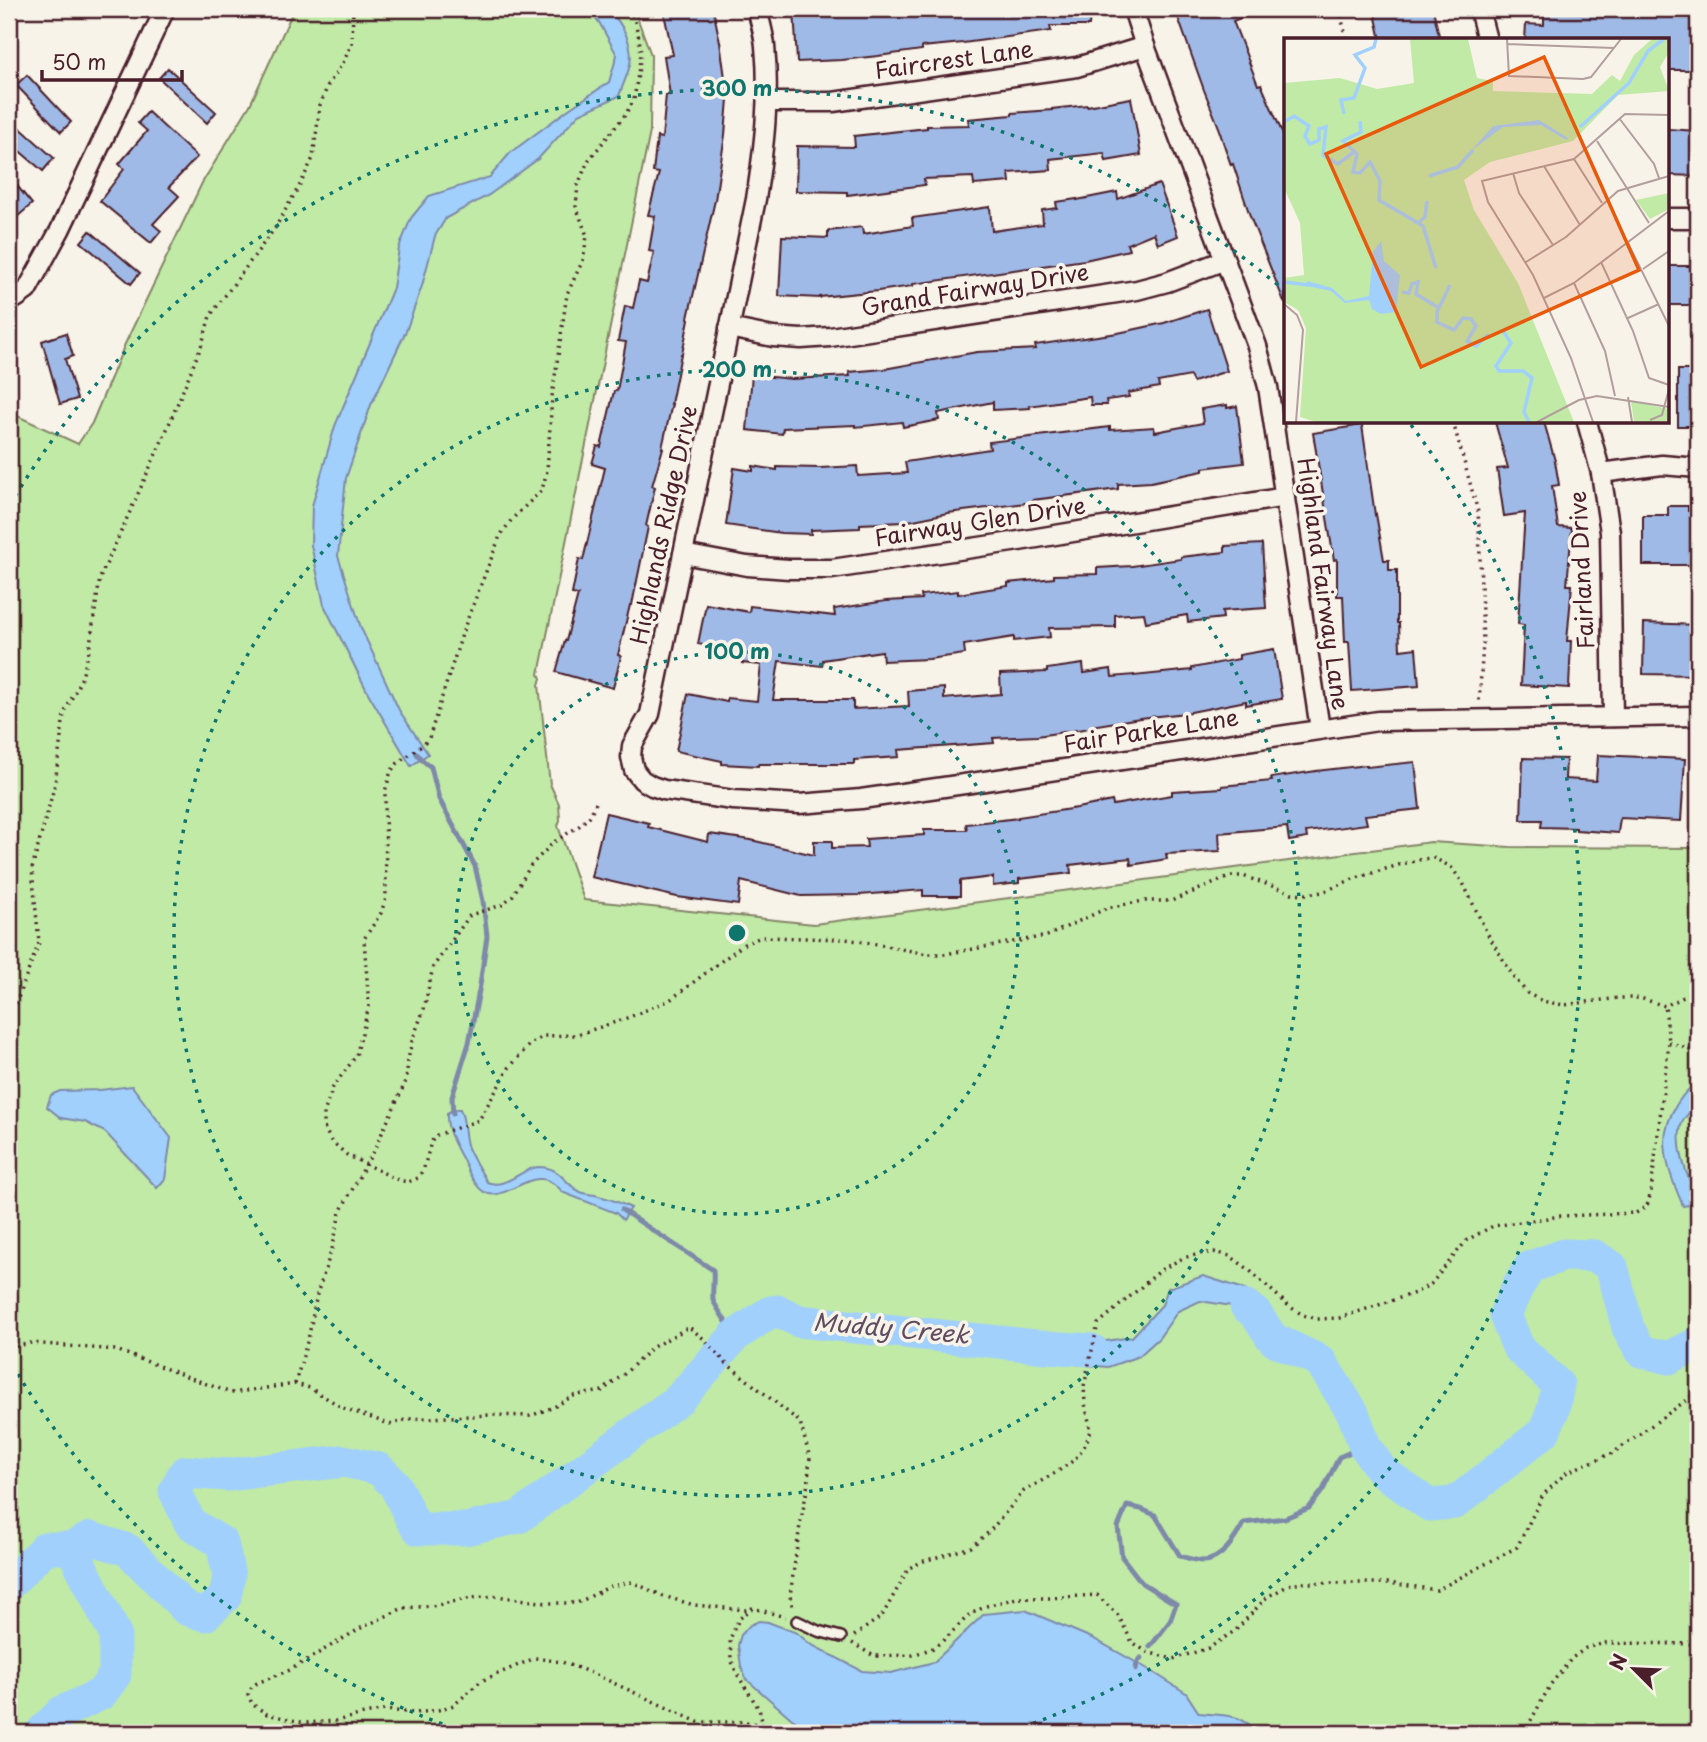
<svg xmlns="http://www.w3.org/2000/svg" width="1707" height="1742" viewBox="0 0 1707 1742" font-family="'Playpen Sans',sans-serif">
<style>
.green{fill:#c0eaa6;stroke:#858468;stroke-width:2}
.water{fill:#a1d0fd;stroke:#7e89a9;stroke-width:2}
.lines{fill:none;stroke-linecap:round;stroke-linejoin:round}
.stream{stroke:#7e89a9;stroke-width:5}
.river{stroke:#a1d0fd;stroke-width:33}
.building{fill:#a0bae7;stroke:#4a1f2b;stroke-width:2}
.service-casing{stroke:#4a1f2b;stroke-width:14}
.minor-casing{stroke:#4a1f2b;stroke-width:23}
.path{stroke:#4a1f2b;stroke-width:3.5;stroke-dasharray:2 5;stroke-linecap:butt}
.service{stroke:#f7f3e8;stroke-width:9}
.minor{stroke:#f7f3e8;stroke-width:18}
.ring{fill:none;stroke:#0f766e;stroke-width:3.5;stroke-dasharray:3.5 7}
.labels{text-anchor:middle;stroke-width:7;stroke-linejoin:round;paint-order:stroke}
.street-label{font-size:23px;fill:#4a1f2b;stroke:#f7f3e8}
.water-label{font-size:24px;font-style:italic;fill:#604b60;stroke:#f7f3e8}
.inset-river{fill:none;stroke:#a1d0fd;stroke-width:3.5}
.inset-road{fill:none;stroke:#b29e9c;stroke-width:2}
.view{fill:#e8590c;fill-opacity:0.15;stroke:#e8590c;stroke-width:3.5}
.inset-edge{fill:none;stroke:#4a1f2b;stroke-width:3.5}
.centre{fill:#0f766e;stroke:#f7f3e8;stroke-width:3.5}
.ring-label{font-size:21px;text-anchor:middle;font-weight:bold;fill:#0f766e;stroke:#f7f3e8;stroke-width:7;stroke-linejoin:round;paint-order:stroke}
</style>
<rect width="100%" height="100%" fill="#f7f3e8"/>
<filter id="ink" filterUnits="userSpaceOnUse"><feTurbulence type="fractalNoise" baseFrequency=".0143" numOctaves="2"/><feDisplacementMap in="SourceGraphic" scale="14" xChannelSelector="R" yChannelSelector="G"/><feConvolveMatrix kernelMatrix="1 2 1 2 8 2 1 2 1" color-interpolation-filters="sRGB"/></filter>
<g filter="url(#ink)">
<path class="green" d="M294,9H634L651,55L650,132L539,674L541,678L539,685L550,784L559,804L560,820L558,826L584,900L814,924L1431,842L1510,847L1698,848V1733H9V416L11,413L78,444L92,423L125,344L202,183L250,105Z"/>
<g class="water">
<path d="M586,9H608C622,23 634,44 630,64C628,75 622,86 619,96L579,114L538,159L489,195L446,218L435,236L422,286L406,331L371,405L346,478L338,556L361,628L399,710L428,754L411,766L368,693L324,605L311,545L312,506L335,426L393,288L399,248L411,218L429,196L490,177L510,153L569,109L609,82L617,55L599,22Z"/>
<path d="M1698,1081V1104C1693,1109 1686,1115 1683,1121C1674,1138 1685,1179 1698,1192V1203L1683,1206C1676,1189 1668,1171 1666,1153C1661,1125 1677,1097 1698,1081Z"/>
<path d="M132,1086L171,1138L165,1179L157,1188L105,1132L85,1122L61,1118L47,1107L51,1095L60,1091L100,1090Z"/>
<path d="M455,1109H460C466,1121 463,1135 468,1148C473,1160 481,1171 487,1182C505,1190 522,1168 538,1167C562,1167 562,1182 579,1191C583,1194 589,1194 595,1195C607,1198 619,1202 631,1208L623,1220L616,1213L564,1193C558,1187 550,1179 541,1179C520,1177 494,1211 476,1184C470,1177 467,1168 463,1160C455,1145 446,1130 447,1113Z"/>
<path d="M1203,1276L1244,1289L1289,1333L1258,1344L1238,1307L1200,1301L1178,1311L1159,1338L1139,1356L1108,1367L1043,1361L1050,1334L1106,1341L1132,1337L1162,1305L1168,1288Z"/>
<path d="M1025,1610L1094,1639L1148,1669L1186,1693L1199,1713C1224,1716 1240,1712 1258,1733H815L792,1719L746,1679L741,1666L738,1645L741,1635L750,1625L759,1621L768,1622L797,1633L810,1644L862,1671L891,1673L934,1662L984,1614Z"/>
</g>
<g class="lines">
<g class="stream">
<path d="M417,754L421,759L431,767L439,799L475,866L483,901L487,936L480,985L469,1043L452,1097L453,1114"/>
<path d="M622,1210L713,1270C714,1280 712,1290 713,1300C714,1304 731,1329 735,1336"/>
<path d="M1150,1647L1170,1621L1176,1604L1142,1583L1122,1557L1118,1527L1127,1506L1141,1509L1155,1515L1180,1556C1187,1558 1196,1561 1203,1561C1222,1561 1236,1537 1244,1523L1285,1518L1309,1508L1323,1490L1339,1457L1365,1446"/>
<path d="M1136,1669L1137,1663L1141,1658"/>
</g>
<g class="river">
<path d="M1246,1306L1256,1314L1273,1339L1320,1361L1353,1413L1365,1446L1382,1471L1429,1505L1455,1503L1544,1432L1553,1410L1558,1385L1518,1347L1505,1315L1517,1288L1530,1267L1564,1255L1595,1256L1612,1267L1628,1328L1641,1351L1669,1358L1698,1343"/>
<path d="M9,1584L45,1548H72L90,1538L128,1550L186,1609L205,1615L225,1597L229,1576L222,1543L190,1523L175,1491L185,1472L227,1475L344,1461L379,1469L395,1485L412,1520L419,1529H466L519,1517L679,1399L735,1336L770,1312L778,1311L799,1321L1046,1347L1092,1350"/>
<path d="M41,1733L62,1712L101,1694L115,1675V1634L72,1548"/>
</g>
</g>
<g class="building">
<path d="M663,9H713L720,42L728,99L725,135L715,200L688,318L689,319L682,354H681L671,404H672L662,448H663L652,486L655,487L646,526L648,527L632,605H630L618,655L621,656L613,688L556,672L565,641H566L578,595L572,594L579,559L583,560L605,468L592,464L597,446L601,447L614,391H617L626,342L618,341L625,306L633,308L639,281L647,283L654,252L649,251L655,216L648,215L659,173L653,172L657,137L662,138L666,95H670L664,56L673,55Z"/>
<path d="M794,9H1090L1089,26H1050L1051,31L963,43L922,47V50L878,56L842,60L797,62Z"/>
<path d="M1175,9H1262L1233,21L1258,85L1261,84L1285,139V304L1251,219L1233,164L1231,165L1219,130H1220L1204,90Z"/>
<path d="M1374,9H1433L1440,40H1381Z"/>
<path d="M1662,9L1698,10V70H1667V40H1525L1526,24L1544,25V12L1582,13V10L1625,13V15L1661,16Z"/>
<path d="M168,68L216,112L207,123L159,78Z"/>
<path d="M27,75L71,122L61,132L16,85Z"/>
<path d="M1131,98L1141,155L1106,161L1104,153L1050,159L1051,170L1009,173L1010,182L974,185L973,177L924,179L925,185L847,195V192L796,191L797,146L855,147L854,136L927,128V126L969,125L968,119L1012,115V113L1052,110V109L1087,105V106Z"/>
<path d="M148,112L197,157L169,187L179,196L153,224L161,231L151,243L100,201L124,169L119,164L147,131L138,123Z"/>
<path d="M9,118L54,158L43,171L9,142Z"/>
<path d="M1667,129L1698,131V176L1667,175Z"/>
<path d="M9,176L32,204L9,224Z"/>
<path d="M1159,184L1178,236L1158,244L1154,233L1127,244L1129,250L1085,260L913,284V286L878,291L820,297V298L779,296L782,236L828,238V231L862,227L863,234L913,226L912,218L990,207L992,231L1043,224L1042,210L1057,208L1056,202L1077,199V200L1117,192L1118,199Z"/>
<path d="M90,231L140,273L131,284L81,242Z"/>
<rect x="1667" y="266" width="31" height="39"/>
<path d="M1207,309L1227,371L1193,382L1190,376L1158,382L1159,387L1128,393L1129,397L1106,400L1107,405H1091L1090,397L1029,406L1030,408L993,410V402L938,413L939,420L903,427L902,422L855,427V425L783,428L782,434L747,430L752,375L792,379L850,376L849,372L884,369L977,352L1036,349L1035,345L1118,333L1164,323Z"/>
<path d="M66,333L73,356L65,359L77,399L60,404L42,341Z"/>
<rect x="1678" y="370" width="20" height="56"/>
<path d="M1227,405V408L1237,406L1244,463L1203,468V471L1151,482L1118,484V489L1033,500V502L948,513L904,522L860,524V528L811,530V534L781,533L726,525L734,468L753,471V466L777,470V467L820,468L857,466L858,476L907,473L905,462L990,449L989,442L1110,427V430L1154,427L1155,432L1203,423L1201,409Z"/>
<path d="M1495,422H1544L1555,461L1559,485L1552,486L1558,527L1572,528L1567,585H1572L1567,641H1571L1569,688L1521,685L1524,625L1518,624L1525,513L1504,516L1497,469L1508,468Z"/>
<path d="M1362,425L1375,515L1376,514L1384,560H1389V570H1397V623H1399L1400,650L1416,648L1419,686L1352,691L1349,642H1345L1343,596H1337V559L1334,560L1313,433Z"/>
<path d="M1668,506H1688V511H1698V565H1643V515H1668Z"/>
<path d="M1262,544L1266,608L1222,611L1223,618L1188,622L1187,615L1146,622L1144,613L1115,615V627L1049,628L1050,637L1014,641V637L964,645L965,654L929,659L883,661L882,651L823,660L822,666L779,661L773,700H853V709L909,706L908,691L944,688V699L1001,694L1000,674L1047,672V669L1083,664L1084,673L1111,669L1112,677L1134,675V676L1192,670V668L1239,659V655L1274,649L1282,699L1246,705V701L1186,713L1140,718L1091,726V728L1037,736L993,738L994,743L898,750L899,757L854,760V764H758V766L722,764V761L676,751L688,694L727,702V698L757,701L761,665L742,663L743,653L698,644L706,604L749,612L750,606L835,616L834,609L886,601L922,599L921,595L958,591V594L1008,586V583L1054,578V575L1097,574V568L1132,566L1181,559V557L1225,552V546Z"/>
<path d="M1644,623L1698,625V675L1643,674Z"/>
<path d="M1598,755L1685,759L1681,821L1620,818L1618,833L1576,830V828L1541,827L1542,820H1521L1523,758L1566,759L1565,779L1596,781Z"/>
<path d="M1415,762L1420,809L1365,815L1367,824L1306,832L1307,838L1289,841L1287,827L1219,833L1220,851L1166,854L1167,859L1131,865L1130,858L1070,865L1071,873L1019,879V883L993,886V877L960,881V896H923V890L859,895L801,896L741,881L738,905L677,897L591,877L606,813L649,823L648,827L708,842L709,834L751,840L814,855V841H832V848L867,847L866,839L924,835V830H967L966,824L1018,818V817L1077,808L1112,801L1113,805L1172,795V791L1222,788V786L1272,781L1271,778L1316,771L1367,765V767Z"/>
</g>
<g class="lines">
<defs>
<path id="service" d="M797,1621L818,1631L841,1637"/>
<g id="minor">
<path d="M757,9C760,21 764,34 765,46C770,98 764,148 756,199L650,714L632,746L631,757L634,770L642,780L652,786L664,790L733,800L799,804L861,799L985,781L1378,721L1698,716"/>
<path d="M1133,9L1145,46L1257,346L1268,387L1320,729"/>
<path d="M1479,9L1487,40"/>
<path d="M768,102H833L1077,67L1145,46"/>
<path d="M1667,218H1698"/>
<path d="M9,297L16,298L27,290L60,230L165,9"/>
<path d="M729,328L773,337L801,339L830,337L1137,290L1167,282L1225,260"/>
<path d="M1587,422L1601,473L1610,532L1613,717"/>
<path d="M1601,473L1662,465L1698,468"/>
<path d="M683,554L747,566L789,569H832L1019,541L1285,497"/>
</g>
</defs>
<use href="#service" class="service-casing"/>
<use href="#minor" class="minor-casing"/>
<g class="path">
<path d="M628,9L634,18L639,38L641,54L634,100L625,115L588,161L578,185L576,206L587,236L583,260L567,294L552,397L547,471L542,490L512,519L500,536L464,628L429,738L424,744L398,763L391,771L385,792L386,898L381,913L364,939L369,1006L356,1056L333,1087L324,1113V1127L331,1141L347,1155L398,1180L408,1182L418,1178L424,1168L431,1142L437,1135L479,1120L509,1068L530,1044L544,1036L576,1035L622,1020L670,1000L744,944L761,937L845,939L871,943L927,954H945L1047,936L1107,908L1143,901H1171L1232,876H1243L1292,893L1306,894L1323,892L1353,879L1402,864L1423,859L1434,858L1451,867L1463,883L1486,931L1513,976L1527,993L1542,1001L1564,1005L1619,998H1640L1665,1006L1698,990"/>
<path d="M1339,9L1347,40"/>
<path d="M1453,422L1478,512L1479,528L1483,644L1479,703"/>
<path d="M9,1038L13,1011L39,943L32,869L55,784L64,714L82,677L89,651L100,578L165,434L202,344L210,316L275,228L301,183L313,158L320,105L328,85L343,63L352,43L353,9"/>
<path d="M1669,1042L1698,1053"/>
<path d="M9,1348L31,1343L116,1350L231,1393L295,1384L310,1388L343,1408L392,1425L407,1419L491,1415L530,1416L554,1407L573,1396L602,1391L623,1375L653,1347L689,1327L704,1339L726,1363L800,1422L810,1458L807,1490L800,1525L790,1596L793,1609"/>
<path d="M295,1384L309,1335L317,1294L333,1246L340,1212L376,1146L406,1081L408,1060L412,1041L424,1009L433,967L470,915L502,905L513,895L531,865L554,842L579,826L589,817L597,801"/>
<path d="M753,1608L746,1610L694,1605L663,1596L632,1582L611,1586L577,1603H547L497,1596L472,1598L432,1606L403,1608L361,1628L290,1670L257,1683L251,1688L248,1694L252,1704L267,1714L305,1723L336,1721L359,1715L385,1710L416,1713L438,1710L454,1705L481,1681L535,1658L562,1662L594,1674L698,1722H746L763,1725"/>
<path d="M854,1636L882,1616L909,1568L924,1561L971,1547L989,1532L1024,1491L1057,1472L1074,1460L1084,1447L1091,1431L1085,1403L1084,1386L1098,1324L1162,1269L1183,1258L1199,1254L1214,1252L1230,1256L1247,1268L1290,1307L1303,1315L1317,1319L1339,1318L1415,1293L1431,1284L1467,1240L1493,1226L1561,1216L1636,1213L1647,1206L1651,1192L1669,1042L1665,1006"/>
<path d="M852,1643L874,1656L913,1655L933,1648L945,1639L969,1615L986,1606L1017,1598H1049L1097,1595L1118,1615L1132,1642L1147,1652L1173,1659L1209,1648L1236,1630L1267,1597L1293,1583H1388L1437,1590L1517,1547L1543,1495L1567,1472L1613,1453L1698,1392"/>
<path d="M776,1733L763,1725L759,1709L737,1674L731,1659L730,1639L739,1619L753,1608L785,1617"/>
<path d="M1524,1733L1551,1684L1572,1658L1586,1648L1605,1643L1698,1644"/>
</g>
<use href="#service" class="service"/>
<use href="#minor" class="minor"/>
</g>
</g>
<g class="ring">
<circle cx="737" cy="933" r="281"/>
<circle cx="737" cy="933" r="563"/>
<path d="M462 1731A844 844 0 0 1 10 1361M10 505A844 844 0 0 1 1285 291M1411 425A844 844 0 0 1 1012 1731"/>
</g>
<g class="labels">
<g class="street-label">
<text transform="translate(954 60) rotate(-8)" y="8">Faircrest Lane</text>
<text transform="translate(975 290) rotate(-9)" y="8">Grand Fairway Drive</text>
<text transform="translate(980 522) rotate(-9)" y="8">Fairway Glen Drive</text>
<text transform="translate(664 525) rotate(-78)" y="8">Highlands Ridge Drive</text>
<text transform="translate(1582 570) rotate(-93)" y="8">Fairland Drive</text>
<text transform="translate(1323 584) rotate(82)" y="8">Highland Fairway Lane</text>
<text transform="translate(1151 731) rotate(-9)" y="8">Fair Parke Lane</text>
</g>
<g class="water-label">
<text transform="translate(891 1329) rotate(5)" y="8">Muddy Creek</text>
</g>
</g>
<g transform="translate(1284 38)">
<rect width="385" height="385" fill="#f7f3e8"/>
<path d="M126,1H184L193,40L209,43V53L308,56L328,37L336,43L350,17L368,1H385V14L376,29L385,53L334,57L289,103L206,124L180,142L190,172L234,245L290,384H32L16,379L22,290L14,272L0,264V240L20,237L16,185L0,150V45L56,40L93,51L130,45ZM385,155V171L366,181L352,162ZM347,363L385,371V383L350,384Z" fill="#c0eaa6"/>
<path d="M255,82L284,100L298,89L282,102L257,87L219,89L187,113L209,88ZM97,203L100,223L116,237L112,274L97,276L88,271L85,262L61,265L47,253L23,248V243L48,250L62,263L85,258L89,214Z" fill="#a1d0fd"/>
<path class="inset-river" d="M60,76L57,62L70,60L81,30L71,17L90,9L92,1M76,83L77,94L59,103L73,116L69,134L76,135L86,124L96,143L95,162L139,188L152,230M0,84L10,78L25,88L21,98L26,106L35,102V91L42,89L39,117L54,126L70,114M296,89L345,45L364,13L380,1M145,138L174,129L189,112M134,185L141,179L143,163M0,244L25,247M166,247L153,274V284L170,292L179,280L187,281L192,288L183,303L192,308L205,296M118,254L125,255L128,246L134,244L132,256L155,270M219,293L227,305L212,328L215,333H239L248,340L240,374L245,384"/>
<path class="inset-road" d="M223,1L225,38L299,41L307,39L337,1M223,6L330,10M335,80L370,126L375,140M313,103L365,185M290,121L318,165M260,128L296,187M229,135L235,155L269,207M343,203L385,288M242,224L282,199L334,153L385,138M317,224L349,293L365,340L385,347M359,231L385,213M290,245L321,313L331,358M260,260L290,245L385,173M0,266L13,277L19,292L12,384M344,280L375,266M344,359L348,384M366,382L378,377L385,351M253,384L295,362L313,358L385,369M309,384L287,320L249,237L204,164L198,143L290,121L341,76L385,77"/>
<path class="view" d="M260,19L355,232L137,329L42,116Z"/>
<rect width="385" height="385" class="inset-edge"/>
</g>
<circle cx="737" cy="933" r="10" class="centre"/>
<g class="ring-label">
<text x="737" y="96">300 m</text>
<text x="737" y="377">200 m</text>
<text x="737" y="659">100 m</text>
</g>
<rect width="1707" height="1742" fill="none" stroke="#f7f3e8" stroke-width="35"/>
<rect x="18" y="18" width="1672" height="1707" fill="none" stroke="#4a1f2b" stroke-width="2.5" filter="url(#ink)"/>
<g transform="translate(1634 1669) rotate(294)" stroke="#f7f3e8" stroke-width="5" paint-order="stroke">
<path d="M0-5L12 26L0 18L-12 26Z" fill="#4a1f2b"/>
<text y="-10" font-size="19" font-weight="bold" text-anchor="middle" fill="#4a1f2b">N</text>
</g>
<path d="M42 70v10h140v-10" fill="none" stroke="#4a1f2b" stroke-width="3.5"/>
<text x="52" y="70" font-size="21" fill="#4a1f2b" stroke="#f7f3e8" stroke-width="5" paint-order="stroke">50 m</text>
</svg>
